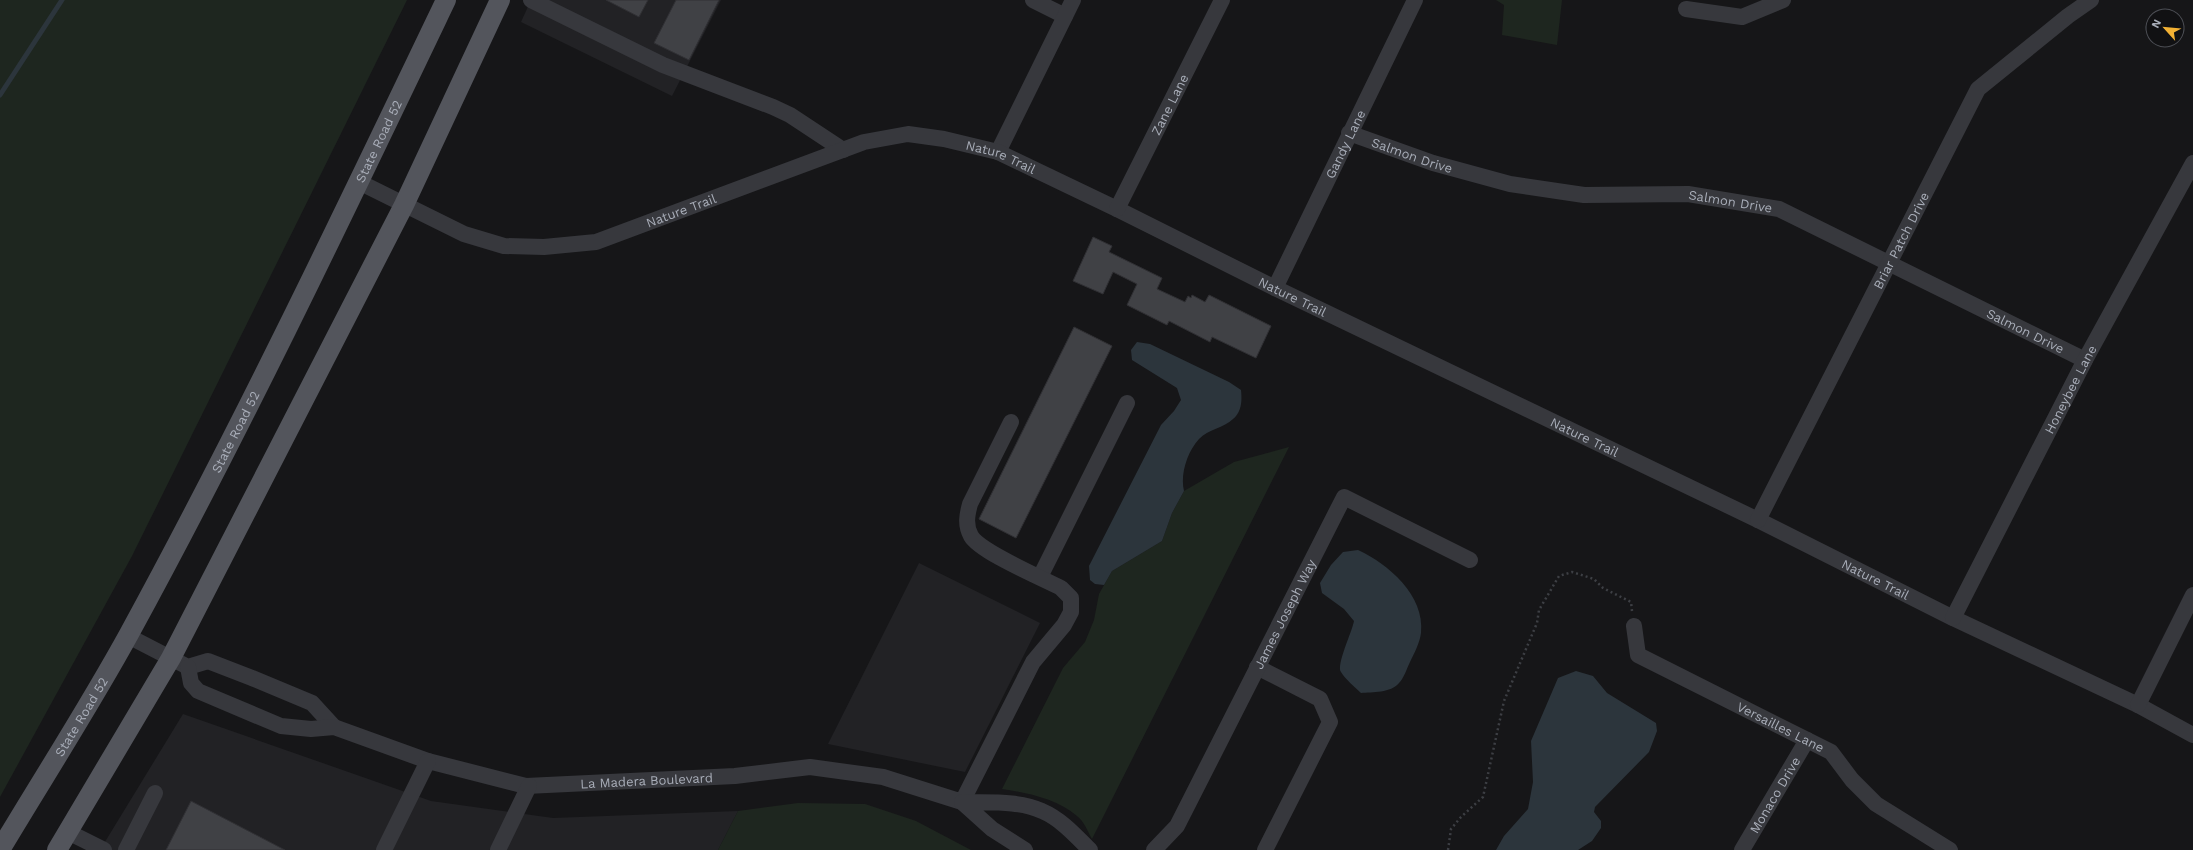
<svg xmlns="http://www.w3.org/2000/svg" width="2193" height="850" viewBox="0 0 2193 850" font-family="'Work Sans',sans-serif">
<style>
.built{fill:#222225}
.green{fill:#1e261f}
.water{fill:#2c353c}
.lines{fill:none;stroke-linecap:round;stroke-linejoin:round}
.stream{stroke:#2c353c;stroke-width:5}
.building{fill:#404145;stroke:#303034}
.path{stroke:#3d3f44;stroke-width:2.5;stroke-dasharray:2 3;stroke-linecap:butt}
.minor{stroke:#37383d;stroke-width:16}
.major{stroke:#53555c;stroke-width:20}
.labels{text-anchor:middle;stroke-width:3.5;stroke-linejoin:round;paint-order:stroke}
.street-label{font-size:13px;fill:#a8adb8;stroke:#111113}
</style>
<rect width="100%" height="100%" fill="#161618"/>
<g class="built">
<path d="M531,0H721L672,96L521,22Z"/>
<path d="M919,563L1040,623L965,772L828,744Z"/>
<path d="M183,714L431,801L553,818L738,811L718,850H100Z"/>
</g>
<g class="green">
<path d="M0,0H407L132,556L0,797Z"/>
<path d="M1496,0H1562L1557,45L1502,35L1504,5Z"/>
<path d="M1289,447L1092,839C1088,832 1084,821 1077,816C1057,799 1028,793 1002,789L1063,668L1085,642L1094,620L1099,594L1112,571L1162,541L1172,513L1184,491L1234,462Z"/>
<path d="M798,803L865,804L916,821L971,850H718L738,811Z"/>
</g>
<g class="water">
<path d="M1137,342L1150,344L1229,382L1241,390C1242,400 1242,412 1233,419C1224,428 1208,429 1199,439C1187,452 1180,475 1184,491L1172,513L1162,541L1112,571L1104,585L1095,584L1090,580L1089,566L1161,425L1174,411L1181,400L1177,388L1132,360L1131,350Z"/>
<path d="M1358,550C1388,564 1425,595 1421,633C1420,642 1414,654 1410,662C1407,668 1404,678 1399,683C1391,693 1372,692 1361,693C1354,686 1346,680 1341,672C1336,665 1352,632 1354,621L1344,609L1322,593L1320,583L1331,565L1343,552Z"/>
<path d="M1576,671L1593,676L1607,693L1656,723L1657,731L1649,752L1595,807L1594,812L1601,821V828L1592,841L1578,850H1496L1504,836L1528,809L1533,782L1531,741L1558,678Z"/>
</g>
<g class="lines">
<path class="stream" d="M0,95L62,0"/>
</g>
<g class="building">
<path d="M606,0H648L639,17Z"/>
<path d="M676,0H719L689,60L654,43Z"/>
<path d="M1093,237L1112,246L1109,252L1162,278L1157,289L1185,302L1188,296L1191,298L1192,295L1205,302L1209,295L1271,326L1256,358L1212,337L1210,342L1169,321L1167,325L1127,305L1137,284L1113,272L1103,294L1073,281Z"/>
<path d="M1074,327L1112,346L1016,538L979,519Z"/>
<path d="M191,801L285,850H166Z"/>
</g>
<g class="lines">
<path class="path" d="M1448,850L1451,829L1461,817L1483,797L1504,701L1537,623L1539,610L1559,576L1572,572L1594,579L1603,588L1631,602L1632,611"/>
<g class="minor">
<path d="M531,0L663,65L773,107L790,115L843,150"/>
<path d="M1033,0L1065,16"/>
<path d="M1686,9L1742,17L1783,0"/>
<path id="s1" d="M1349,133L1433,163L1510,184L1584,195L1688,194L1779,209L2085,360"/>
<path d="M998,152L1073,0"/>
<path id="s2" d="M359,182L464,234L504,246L544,247L596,242L864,142L908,134L944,139L998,152L1117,209L1275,288L1758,520L1953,618L2138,705L2193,735"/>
<path id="s3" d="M1117,209L1222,0"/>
<path id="s4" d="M1275,288L1415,0"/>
<path id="s5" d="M1758,520L1978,89L2068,16L2091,0"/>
<path d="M1040,577L1127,403"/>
<path id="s6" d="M1953,618L2085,360L2193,163"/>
<path id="s7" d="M1634,626L1638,655L1831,752L1852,780L1876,804L1950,850"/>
<path d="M128,636L188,667L208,661L252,678L312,703L334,727"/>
<path id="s8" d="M188,667L191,683L198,691L281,726L311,729L334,727L428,761L526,786L735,776L810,767L883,777L962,802L1033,662L1064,625L1071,612V598L1061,588C1042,578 980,552 971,536C965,525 967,515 970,504L1011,422"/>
<path d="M1257,667L1320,699L1330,722L1265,850"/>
<path d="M2138,705L2193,595"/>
<path d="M68,832L104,850"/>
<path d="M126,850L155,793"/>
<path d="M384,850L428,761"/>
<path d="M498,850L529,786"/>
<path d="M1025,850L992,829L962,802C988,803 1018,800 1042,811C1061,819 1076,836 1090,850"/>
<path id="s9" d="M1154,850L1177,826L1344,497L1470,560"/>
<path id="s10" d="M1742,850L1807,740"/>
</g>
<g class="major">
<path id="s11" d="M0,850C43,778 89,707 129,634C242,427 344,213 446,0"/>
<path d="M57,850L171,658L404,205L500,0"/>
</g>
</g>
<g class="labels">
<g class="street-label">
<text dy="5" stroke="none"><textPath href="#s3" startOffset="117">Zane Lane</textPath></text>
<text dy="5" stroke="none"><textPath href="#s11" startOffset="804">State Road 52</textPath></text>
<text dy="5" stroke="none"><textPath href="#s4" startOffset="160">Gandy Lane</textPath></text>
<text dy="5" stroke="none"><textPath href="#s1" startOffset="67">Salmon Drive</textPath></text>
<text dy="5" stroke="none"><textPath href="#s2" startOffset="678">Nature Trail</textPath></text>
<text dy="5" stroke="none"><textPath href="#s1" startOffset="391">Salmon Drive</textPath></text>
<text dy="5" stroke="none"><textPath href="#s2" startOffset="342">Nature Trail</textPath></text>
<text dy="5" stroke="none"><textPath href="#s5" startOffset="314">Briar Patch Drive</textPath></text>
<text dy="5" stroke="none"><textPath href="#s2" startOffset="1002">Nature Trail</textPath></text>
<text dy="5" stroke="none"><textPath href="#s1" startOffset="715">Salmon Drive</textPath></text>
<text dy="5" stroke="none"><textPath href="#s6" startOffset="257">Honeybee Lane</textPath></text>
<text dy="5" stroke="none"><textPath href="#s11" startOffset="480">State Road 52</textPath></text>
<text dy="5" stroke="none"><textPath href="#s2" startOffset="1326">Nature Trail</textPath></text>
<text dy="5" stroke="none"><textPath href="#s2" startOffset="1650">Nature Trail</textPath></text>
<text dy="5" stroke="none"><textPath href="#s9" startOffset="271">James Joseph Way</textPath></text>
<text dy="5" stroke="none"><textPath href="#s11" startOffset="156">State Road 52</textPath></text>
<text dy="5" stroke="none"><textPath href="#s7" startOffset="189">Versailles Lane</textPath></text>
<text dy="5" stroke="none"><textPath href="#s8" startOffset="492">La Madera Boulevard</textPath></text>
<text dy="5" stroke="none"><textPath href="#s10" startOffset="64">Monaco Drive</textPath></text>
</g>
</g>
<g transform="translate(2165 28) rotate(297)"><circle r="19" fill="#111113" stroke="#4d4f55"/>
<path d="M0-3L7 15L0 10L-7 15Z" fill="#f2b134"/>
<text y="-6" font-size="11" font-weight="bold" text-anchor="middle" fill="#a8adb8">N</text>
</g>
</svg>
